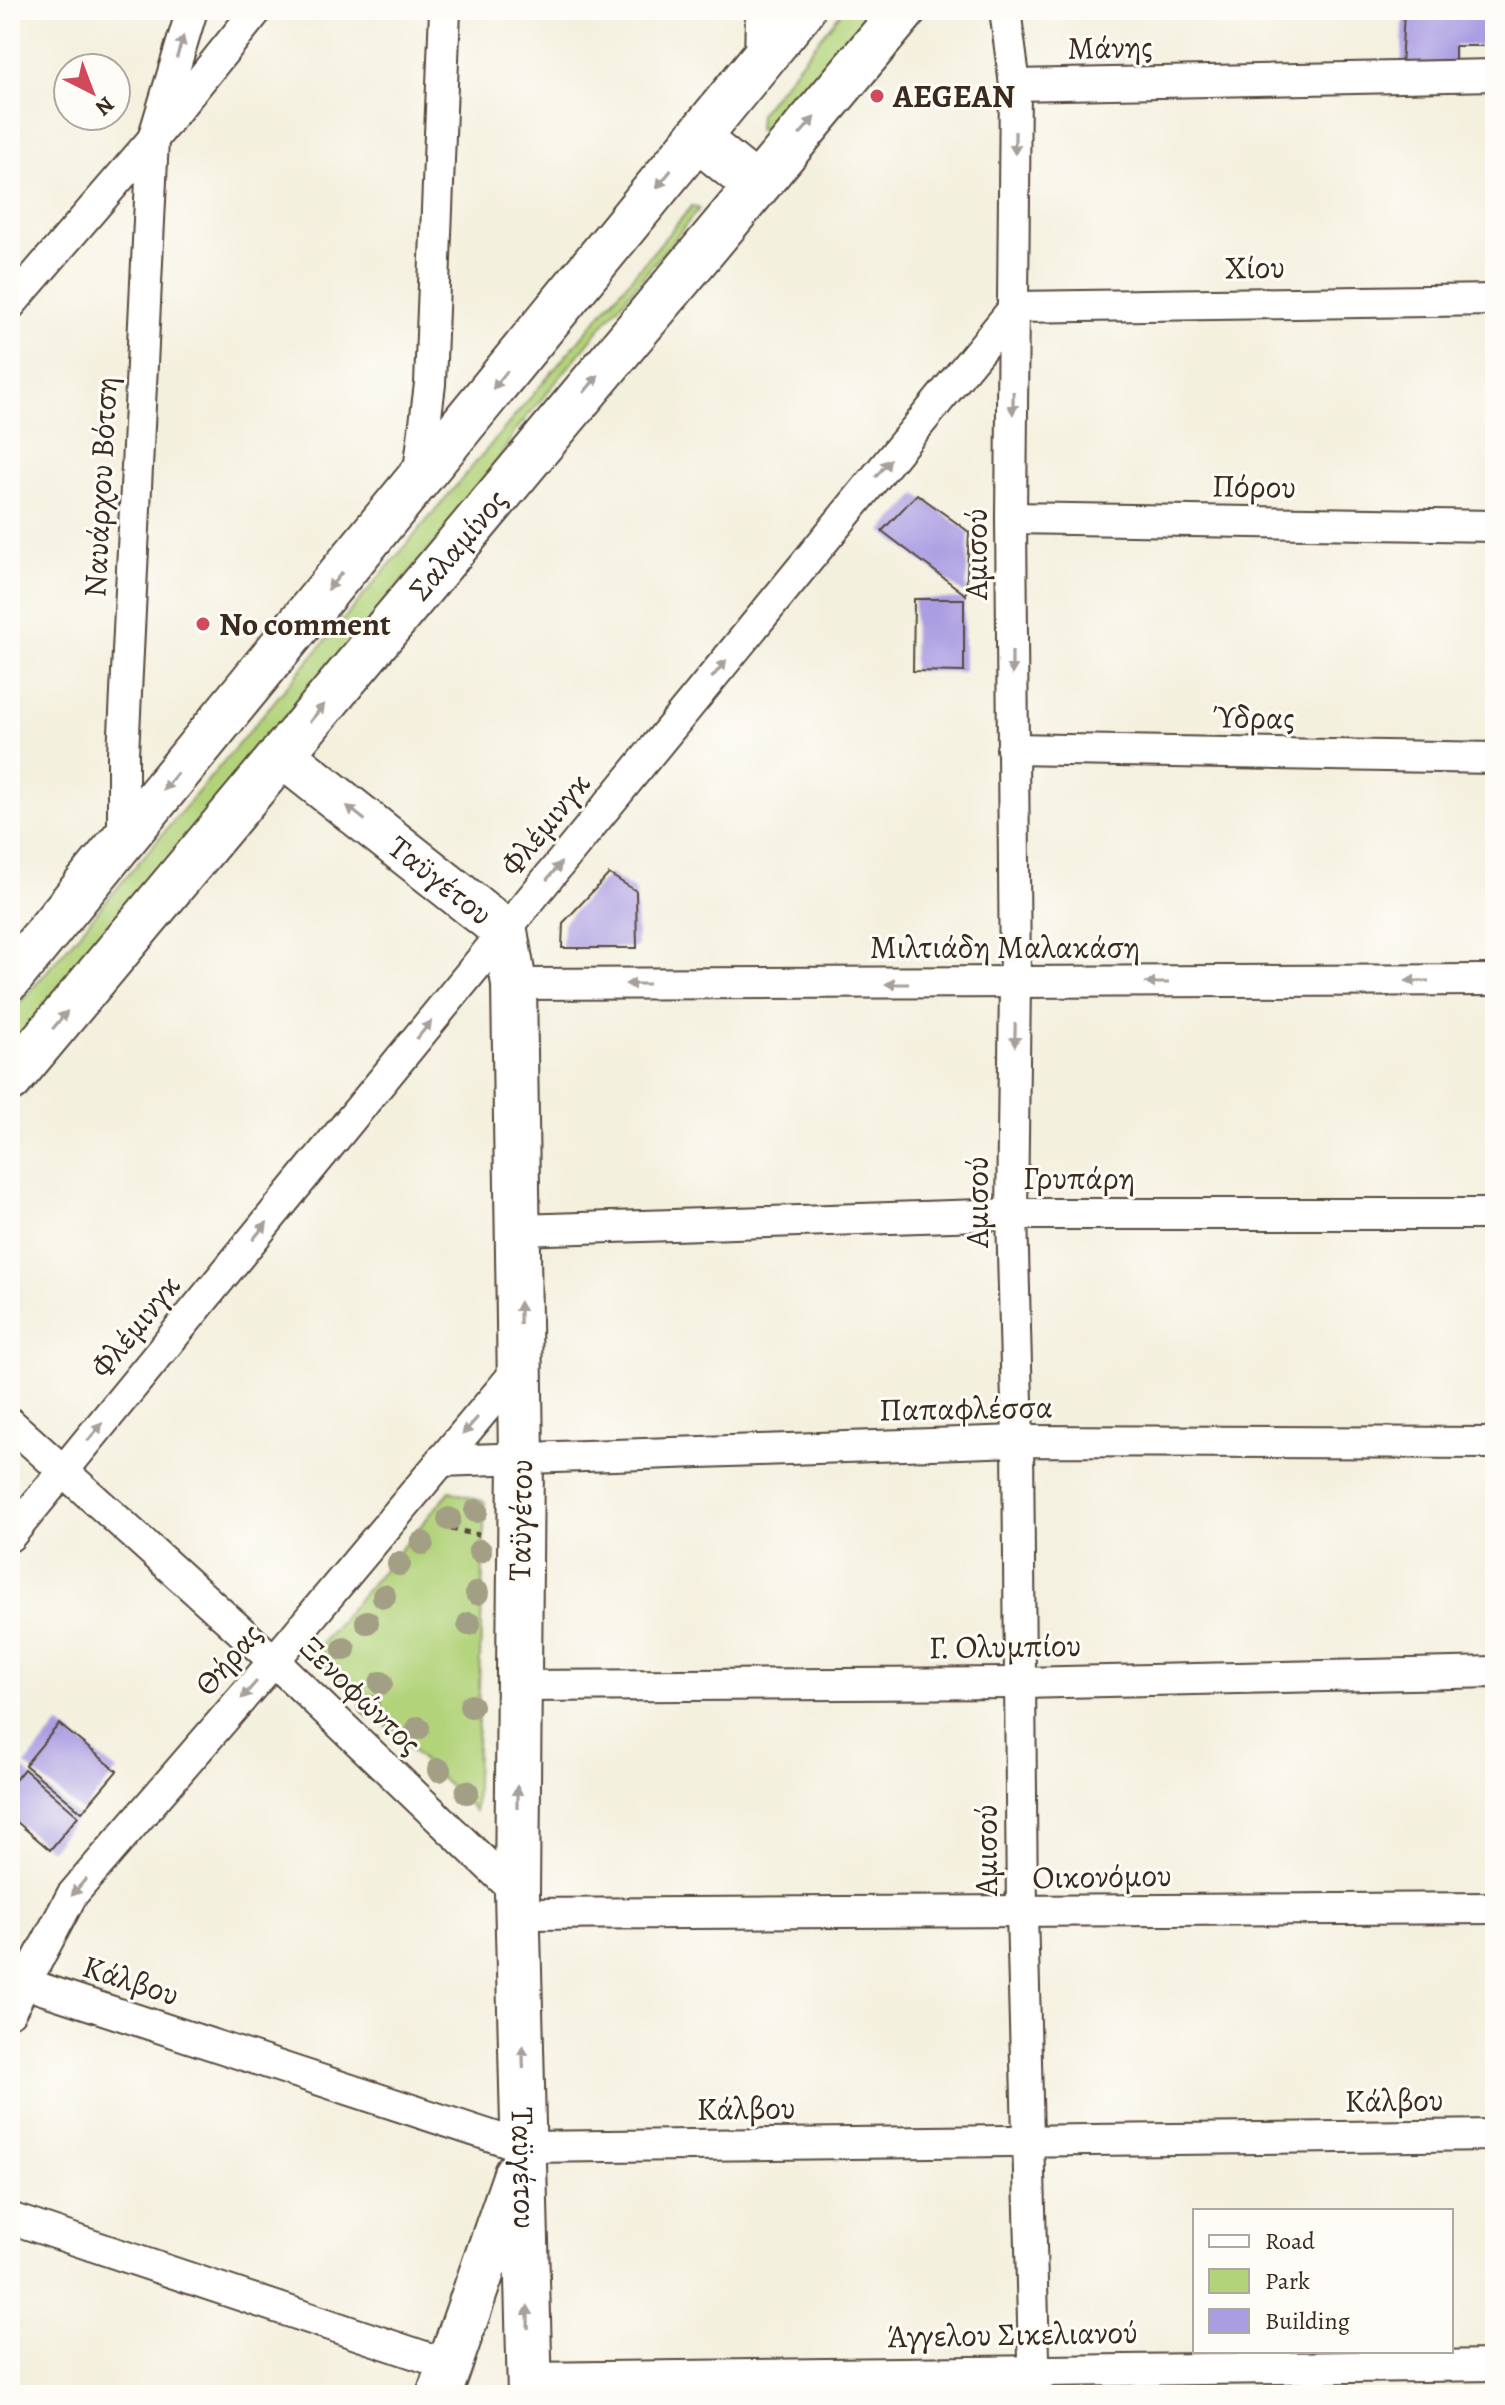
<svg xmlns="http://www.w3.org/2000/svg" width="1505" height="2405" viewBox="0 0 1505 2405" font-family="Alegreya,serif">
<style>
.green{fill:#b2d37a;stroke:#767e4c;stroke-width:2}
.building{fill:#aa9de2}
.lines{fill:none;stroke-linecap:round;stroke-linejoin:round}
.street-casing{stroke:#57483b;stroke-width:34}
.secondary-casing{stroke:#57483b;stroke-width:48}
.primary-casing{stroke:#57483b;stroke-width:48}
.path{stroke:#57483b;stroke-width:5;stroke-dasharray:6 6;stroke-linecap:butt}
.street{stroke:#fff;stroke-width:30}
.secondary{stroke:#fff;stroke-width:44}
.primary{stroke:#fff;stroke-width:44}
.tree{fill:#a29f84}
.oneway{fill:#a79f9a}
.poi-dot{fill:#d1495b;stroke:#fdfcf7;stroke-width:3}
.labels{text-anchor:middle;stroke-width:6;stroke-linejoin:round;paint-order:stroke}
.street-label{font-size:32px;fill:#3b2a1e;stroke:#fdfcf7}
.poi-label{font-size:32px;font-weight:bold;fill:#3b2a1e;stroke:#fdfcf7;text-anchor:start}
</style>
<rect width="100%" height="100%" fill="#fdfcf7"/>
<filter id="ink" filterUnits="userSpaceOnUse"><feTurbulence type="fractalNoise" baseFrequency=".0125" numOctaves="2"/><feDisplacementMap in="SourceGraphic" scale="16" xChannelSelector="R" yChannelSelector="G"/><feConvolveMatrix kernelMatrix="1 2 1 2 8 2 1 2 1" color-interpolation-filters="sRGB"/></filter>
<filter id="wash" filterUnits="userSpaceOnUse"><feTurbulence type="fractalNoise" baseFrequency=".006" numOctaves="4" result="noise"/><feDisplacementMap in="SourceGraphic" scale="32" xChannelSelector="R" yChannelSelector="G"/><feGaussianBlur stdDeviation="1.8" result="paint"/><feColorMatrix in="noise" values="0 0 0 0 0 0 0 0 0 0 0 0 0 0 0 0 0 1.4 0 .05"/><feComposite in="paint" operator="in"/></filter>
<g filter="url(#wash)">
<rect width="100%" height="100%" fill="#f4f0de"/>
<g class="green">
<path d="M843,10H871L774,126L758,130L759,114Z"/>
<path d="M692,206L699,209L516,430L479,490L10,1050V1015Z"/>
<path d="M450,1491L485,1502L475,1811L312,1654Z"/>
</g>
<g id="blocks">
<g class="building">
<rect x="1237" y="10" width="86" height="9"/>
<path d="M1404,10H1495V46H1455V64L1401,67Z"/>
<path d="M917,494L969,532L966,595L882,531Z"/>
<path d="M914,599H964V672L913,671Z"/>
<path d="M609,874L636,891L637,948H562L563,923Z"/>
<path d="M59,1724L117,1771L82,1812L25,1765Z"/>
<path d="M24,1769L78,1816L50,1850L10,1816V1786Z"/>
</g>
</g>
</g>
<g filter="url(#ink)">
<use href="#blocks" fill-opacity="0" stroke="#57483b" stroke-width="2"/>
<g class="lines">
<defs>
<g id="street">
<path d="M1005,10L1015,85L1011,518L1015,984L1012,1214L1018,1441L1022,1913L1035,2395"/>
<path d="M760,62L761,10"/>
<path d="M1015,85L1495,75"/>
<path d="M10,305L153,139L257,10"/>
<path d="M418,479L430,384L445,10"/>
<path d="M1011,518L1495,526"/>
<path d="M1012,749L1495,758"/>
<path d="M123,839V754L153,139L192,10"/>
<path d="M514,984L1495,980"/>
<path d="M519,1230L1012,1214H1495"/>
<path d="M10,1423L274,1661L517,1893"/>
<path d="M440,1461L1018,1441L1495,1443"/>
<path d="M10,1536L1015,307L1495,300"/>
<path d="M517,1686L1021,1683L1495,1672"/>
<path d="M519,1914L1495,1908"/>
<path d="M24,1983L525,2147L1495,2135"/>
<path d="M10,2012L72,1895L274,1661L520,1367"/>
<path d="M10,2218L449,2365"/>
<path d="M529,2378L1495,2365"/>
</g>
<g id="secondary">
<path id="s1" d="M282,755L505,931L514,984L521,1456L517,1893L530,2395"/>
<path d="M439,2395L516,2174"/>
</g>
<g id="primary">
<path d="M697,138L756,186"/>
<path d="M10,978L802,10"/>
<path id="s2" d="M10,1080L904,10"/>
</g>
</defs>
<use href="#street" class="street-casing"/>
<use href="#secondary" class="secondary-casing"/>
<use href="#primary" class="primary-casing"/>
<path class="path" d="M451,1529L479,1535"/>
<use href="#street" class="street"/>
<use href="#secondary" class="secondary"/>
<use href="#primary" class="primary"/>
</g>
<g class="tree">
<circle cx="476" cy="1511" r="12"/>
<circle cx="449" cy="1519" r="12"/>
<circle cx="422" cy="1543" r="12"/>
<circle cx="480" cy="1551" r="12"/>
<circle cx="399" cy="1564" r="12"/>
<circle cx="477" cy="1593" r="12"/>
<circle cx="384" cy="1596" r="12"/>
<circle cx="367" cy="1622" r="12"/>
<circle cx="469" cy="1624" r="12"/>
<circle cx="344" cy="1649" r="12"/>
<circle cx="381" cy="1683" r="12"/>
<circle cx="368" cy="1706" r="12"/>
<circle cx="471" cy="1706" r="12"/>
<circle cx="418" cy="1728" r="12"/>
<circle cx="439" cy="1770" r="12"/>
<circle cx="467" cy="1792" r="12"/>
</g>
<defs><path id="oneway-solid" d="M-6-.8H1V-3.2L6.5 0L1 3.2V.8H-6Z" transform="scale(2)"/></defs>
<g class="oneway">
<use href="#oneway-solid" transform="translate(180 47) rotate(-73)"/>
<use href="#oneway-solid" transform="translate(807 126) rotate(-50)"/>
<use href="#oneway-solid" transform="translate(1015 143) rotate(90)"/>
<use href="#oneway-solid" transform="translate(664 179) rotate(129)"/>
<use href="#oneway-solid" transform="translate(500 380) rotate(129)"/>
<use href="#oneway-solid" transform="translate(591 384) rotate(-50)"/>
<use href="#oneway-solid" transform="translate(1013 403) rotate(91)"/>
<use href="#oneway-solid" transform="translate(883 468) rotate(-51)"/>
<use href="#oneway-solid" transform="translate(335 581) rotate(129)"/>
<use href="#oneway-solid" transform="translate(1012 663) rotate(90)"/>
<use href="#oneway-solid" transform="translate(719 669) rotate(-51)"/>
<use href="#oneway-solid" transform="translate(317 713) rotate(-50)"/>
<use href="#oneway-solid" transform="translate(170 782) rotate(129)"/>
<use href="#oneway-solid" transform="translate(356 813) rotate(-142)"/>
<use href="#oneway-solid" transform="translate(554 871) rotate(-51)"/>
<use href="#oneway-solid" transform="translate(1417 981) rotate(180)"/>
<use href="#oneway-solid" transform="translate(1157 983) rotate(180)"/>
<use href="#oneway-solid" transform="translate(637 984) rotate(-180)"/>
<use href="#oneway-solid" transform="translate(897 984) rotate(-180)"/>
<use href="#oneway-solid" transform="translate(60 1020) rotate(-50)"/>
<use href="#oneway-solid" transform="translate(424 1030) rotate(-51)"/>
<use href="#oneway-solid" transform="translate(1015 1035) rotate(91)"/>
<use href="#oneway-solid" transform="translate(260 1231) rotate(-51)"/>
<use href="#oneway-solid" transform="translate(520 1313) rotate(-91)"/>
<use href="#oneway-solid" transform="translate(470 1426) rotate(131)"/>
<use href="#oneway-solid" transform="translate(95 1432) rotate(-51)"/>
<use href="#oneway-solid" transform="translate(249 1690) rotate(131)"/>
<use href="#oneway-solid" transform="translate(517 1797) rotate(-90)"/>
<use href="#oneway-solid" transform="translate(79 1887) rotate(130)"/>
<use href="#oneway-solid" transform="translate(523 2057) rotate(-92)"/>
<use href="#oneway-solid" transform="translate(528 2317) rotate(-91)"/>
</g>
</g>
<g class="poi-dot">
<circle cx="877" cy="96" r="8"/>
<circle cx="203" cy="624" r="8"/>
</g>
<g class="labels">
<g class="street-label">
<text transform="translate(1110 47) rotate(-1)" y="11">Μάνης</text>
<text transform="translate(1255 267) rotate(-1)" y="11">Χίου</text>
<text transform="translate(1254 486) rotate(1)" y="11">Πόρου</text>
<text transform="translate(100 487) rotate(-87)" y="11">Ναυάρχου Βότση</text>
<text dy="11" stroke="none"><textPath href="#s2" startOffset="698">Σαλαμίνος</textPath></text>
<text transform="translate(976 554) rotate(-90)" y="11">Αμισού</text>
<text transform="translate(1254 717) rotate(1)" y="11">Ύδρας</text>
<text transform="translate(545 824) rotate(-51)" y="11">Φλέμινγκ</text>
<text dy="11" stroke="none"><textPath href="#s1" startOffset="202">Ταϋγέτου</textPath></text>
<text x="1005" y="958">Μιλτιάδη Μαλακάση</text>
<text x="1079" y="1189">Γρυπάρη</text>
<text transform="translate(977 1202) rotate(-90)" y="11">Αμισού</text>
<text transform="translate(135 1326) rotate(-51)" y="11">Φλέμινγκ</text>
<text transform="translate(966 1408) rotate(-1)" y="11">Παπαφλέσσα</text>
<text transform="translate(520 1520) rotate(-89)" y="11">Ταϋγέτου</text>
<text transform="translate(1005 1646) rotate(-1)" y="11">Γ. Ολυμπίου</text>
<text transform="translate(228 1659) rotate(-49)" y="11">Θήρας</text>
<text transform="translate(361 1695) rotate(44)" y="11">Ξενοφώντος</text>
<text transform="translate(986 1850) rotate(-90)" y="11">Αμισού</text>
<text transform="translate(1102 1876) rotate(-1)" y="11">Οικονόμου</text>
<text transform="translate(131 1980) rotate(18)" y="11">Κάλβου</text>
<text transform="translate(1394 2100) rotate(-1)" y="11">Κάλβου</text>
<text transform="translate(746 2108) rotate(-1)" y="11">Κάλβου</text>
<text dy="11" stroke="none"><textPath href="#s1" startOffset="1522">Ταϋγέτου</textPath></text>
<text transform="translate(1012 2334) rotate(-1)" y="11">Άγγελου Σικελιανού</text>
</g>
<g class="poi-label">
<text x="893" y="107">AEGEAN</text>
<text x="219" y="635">No comment</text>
</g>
</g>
<rect width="1505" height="2405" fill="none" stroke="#fdfcf7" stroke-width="40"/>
<rect x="1193" y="2209" width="260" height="144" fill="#fdfcf7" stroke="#afa8a0" stroke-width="2"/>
<rect x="1209" y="2235" width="40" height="12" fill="#ffffff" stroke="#afa8a0" stroke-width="2"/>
<text x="1265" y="2249" font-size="24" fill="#3b2a1e">Road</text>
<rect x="1209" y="2269" width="40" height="24" fill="#b2d37a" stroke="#afa8a0" stroke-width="2"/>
<text x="1265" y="2289" font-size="24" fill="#3b2a1e">Park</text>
<rect x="1209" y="2309" width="40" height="24" fill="#aa9de2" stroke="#afa8a0" stroke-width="2"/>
<text x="1265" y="2329" font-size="24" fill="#3b2a1e">Building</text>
<g transform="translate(92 92) rotate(138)"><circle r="38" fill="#fdfcf7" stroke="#afa8a0" stroke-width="2"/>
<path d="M0-6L14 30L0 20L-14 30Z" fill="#d1495b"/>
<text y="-12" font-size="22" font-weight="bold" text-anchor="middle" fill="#3b2a1e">N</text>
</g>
</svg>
